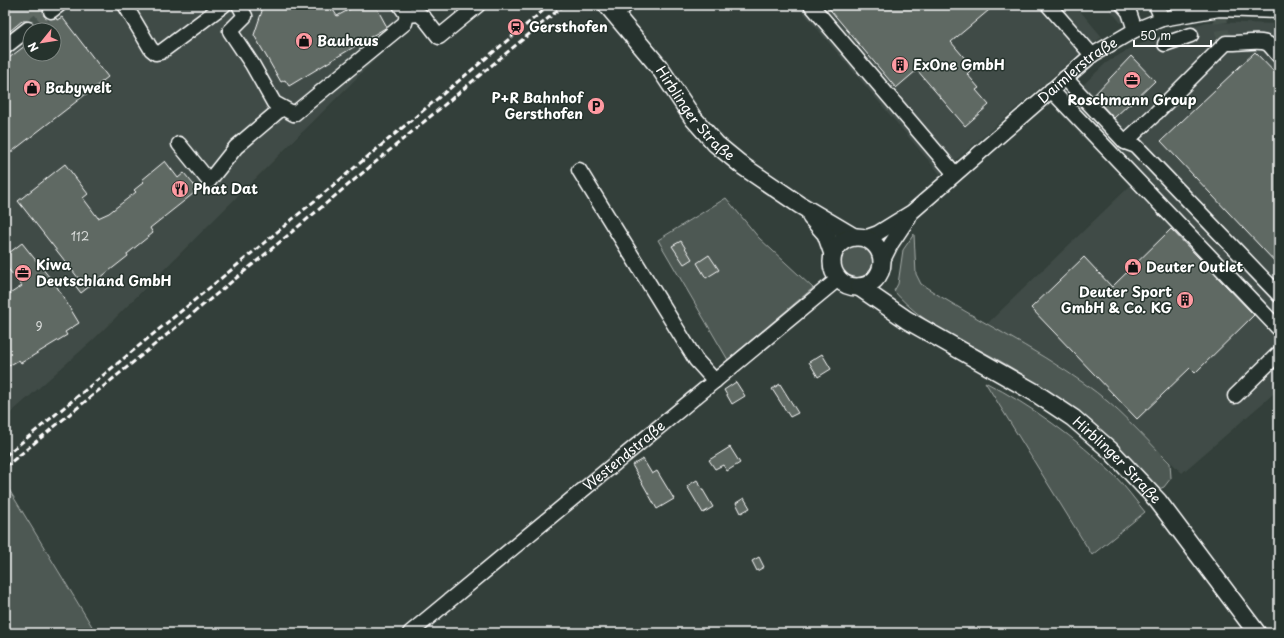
<svg xmlns="http://www.w3.org/2000/svg" width="1284" height="638" viewBox="0 0 1284 638" font-family="'Playpen Sans',sans-serif">
<style>
.built{fill:#404c47;fill-rule:evenodd}
.green{fill:#4d5853;stroke:#a6aca9}
.building{fill:#5f6964;stroke:#fff}
.lines{fill:none;stroke-linecap:round;stroke-linejoin:round}
.minor-tunnel{stroke:#47524e;stroke-width:14;stroke-dasharray:14 7;stroke-linecap:butt}
.minor-casing{stroke:#fff;stroke-width:17}
.major-casing{stroke:#fff;stroke-width:20}
.minor{stroke:#26332d;stroke-width:14}
.major{stroke:#26332d;stroke-width:17}
.rail{stroke:#fff;stroke-width:3;stroke-dasharray:6 3;stroke-linecap:butt}
.labels{text-anchor:middle;stroke-width:3;stroke-linejoin:round;paint-order:stroke}
.number-label{font-size:12px;fill:#d7dad8}
.poi-label{font-size:14px;font-weight:bold;fill:#fff;stroke:#26332d;text-anchor:start}
.street-label{font-size:14px;fill:#fff;stroke:#26332d}
</style>
<rect width="100%" height="100%" fill="#333f3a"/>
<filter id="ink" filterUnits="userSpaceOnUse"><feTurbulence type="fractalNoise" baseFrequency=".025" numOctaves="2"/><feDisplacementMap in="SourceGraphic" scale="8" xChannelSelector="R" yChannelSelector="G"/><feConvolveMatrix kernelMatrix="1 2 1 2 8 2 1 2 1" color-interpolation-filters="sRGB"/></filter>
<g filter="url(#ink)">
<g class="built">
<path d="M5,5H416L421,14L94,339L5,418ZM30,30H54V54H30Z"/>
<path d="M797,5H1075L1102,37L1075,57L940,174Z"/>
<path d="M1106,5H1151L1121,23Z"/>
<path d="M1207,22L1279,24V389L1182,473L1112,405L1087,385L1060,366L1008,337L988,323L1130,186L1057,110L1106,63L1131,48L1164,34Z"/>
</g>
<g class="green">
<path d="M726,198L759,238L813,288L728,360L658,240Z"/>
<path d="M914,234L916,274L921,284C974,319 1033,347 1085,384C1117,406 1143,436 1170,463L1171,478L1164,487L1159,489C1151,484 1145,474 1138,467C1127,455 1114,443 1101,432C1076,409 1036,382 1007,365C965,340 927,329 894,291L898,284L903,250Z"/>
<circle cx="857" cy="262" r="19"/>
<path d="M985,382C1032,406 1076,438 1114,475C1125,486 1135,500 1145,512L1092,555Z"/>
<path d="M5,483L96,633H5Z"/>
</g>
<g class="building">
<path d="M5,5H45L43,12L44,16L48,19L56,18L57,20L62,17L108,77L5,157V61L30,42V54H54V30H36L34,23L27,21H22L5,35Z"/>
<path d="M258,5H330L337,16L358,5H375L387,27L289,86L285,80L281,82L254,35L262,11Z"/>
<path d="M826,5H995L951,42L973,68L967,74L979,88L976,90L989,105L965,126L917,70L896,88Z"/>
<path d="M1255,52L1279,77V266L1161,141Z"/>
<path d="M1131,56L1155,81L1130,105L1129,104L1114,118L1093,96Z"/>
<path d="M165,161L178,178L184,173L198,190L150,228L153,233L127,254L128,256L81,293L74,284L79,279L18,201L65,164L88,194L83,198L98,218L109,213L136,192L134,190L144,182L142,180Z"/>
<path d="M1171,229L1254,315L1195,373L1190,368L1137,419L1031,308L1084,257L1112,287Z"/>
<path d="M681,241L692,259L684,264L672,246Z"/>
<path d="M22,243L50,278L51,277L79,323L65,332L67,335L21,363L19,360L5,368V297L22,286L5,265V256Z"/>
<path d="M709,255L719,270L706,278L697,263Z"/>
<path d="M822,354L831,369L818,377L809,362Z"/>
<path d="M736,382L745,396L732,404L724,390Z"/>
<path d="M780,384L798,413L790,417L772,389Z"/>
<path d="M730,447L740,463L727,471L723,465L715,469L709,460Z"/>
<path d="M643,459L652,474L657,471L674,499L657,509L632,465Z"/>
<path d="M697,480L713,507L703,513L687,486Z"/>
<path d="M744,498L750,508L741,513L736,503Z"/>
<path d="M759,557L764,567L757,571L752,561Z"/>
</g>
<g class="lines">
<g class="minor-tunnel">
<path d="M1219,9L1222,32L1226,43"/>
<path d="M28,29L51,11"/>
</g>
<defs>
<g id="minor">
<path d="M125,5L151,49L156,53L161,52L224,5"/>
<path d="M239,5L245,16L230,31L252,64L274,103L294,114L405,23L407,15"/>
<path d="M400,5L407,15"/>
<path d="M811,5L955,174"/>
<path d="M1048,5L1092,55"/>
<path d="M1123,5L1129,12L1135,30"/>
<path d="M1156,5L1162,19"/>
<path d="M51,11L59,5"/>
<path d="M407,15L419,14L425,19L439,37L478,5"/>
<path d="M616,15L626,5"/>
<path d="M1165,44L1191,35"/>
<path d="M5,47L28,29"/>
<path d="M1065,78L1125,142L1136,146L1279,295"/>
<path d="M1051,90L1279,329"/>
<path d="M1156,113L1226,43C1237,44 1261,39 1268,44C1272,47 1275,52 1279,56"/>
<path d="M1125,142L1153,116"/>
<path d="M179,144L209,181L236,147L282,108"/>
<path d="M579,170L696,360L715,381"/>
<path id="s1" d="M864,238L878,233L912,212L1092,55L1135,30L1162,19L1219,9L1279,11"/>
<path d="M882,262L891,244L909,217"/>
<path d="M1235,396L1279,353"/>
<path id="s2" d="M410,633L838,279"/>
</g>
<g id="major">
<path id="s3" d="M607,5L659,67L693,118L716,144L744,167L800,205L854,237"/>
<path d="M811,217L826,234L833,254"/>
<circle cx="857" cy="262" r="25"/>
<path id="s4" d="M859,287L907,320L1034,392L1073,418L1110,450L1158,501L1257,633"/>
</g>
</defs>
<use href="#minor" class="minor-casing"/>
<use href="#major" class="major-casing"/>
<use href="#minor" class="minor"/>
<use href="#major" class="major"/>
<g class="rail">
<path d="M5,456L253,252L550,5"/>
<path d="M5,467L257,261L564,5"/>
</g>
</g>
</g>
<defs>
<symbol id="station-disc" viewBox="-11 -11 22 22"><circle r="9.5" fill="#ff9aa2" stroke="#26332d"/><path d="M-3-6H3Q5-6 5-4V2Q5 4 3 4L4.5 6H3L1.5 4h-3L-3 6H-4.5L-3 4Q-5 4-5 2V-4Q-5-6-3-6ZM-3.5-4v3h7v-3ZM-3.5 1v1.5H-2V1ZM2 1v1.5H3.5V1Z" fill="#111"/></symbol>
<symbol id="shop-disc" viewBox="-11 -11 22 22"><circle r="9.5" fill="#ff9aa2" stroke="#26332d"/><path d="M-5-2.5h2.3a2.7 3.5 0 0 1 5.4 0H5L5.5 6h-11ZM-1.5-2.5h3a1.5 2.3 0 0 0-3 0Z" fill="#111"/></symbol>
<symbol id="building-disc" viewBox="-11 -11 22 22"><circle r="9.5" fill="#ff9aa2" stroke="#26332d"/><path d="M-4-6H4V6H1V3H-1V6H-4ZM-2.5-4.3h1.7v1.8h-1.7ZM.8-4.3h1.7v1.8H.8ZM-2.5-1h1.7V.8h-1.7ZM.8-1h1.7V.8H.8Z" fill="#111"/></symbol>
<symbol id="office-disc" viewBox="-11 -11 22 22"><circle r="9.5" fill="#ff9aa2" stroke="#26332d"/><path d="M-6-3h4V-5.5h4V-3h4V5H-6ZM-1-4.5V-3h2v-1.5ZM-6 0V1H6V0Z" fill="#111"/></symbol>
<symbol id="parking-disc" viewBox="-11 -11 22 22"><circle r="9.5" fill="#ff9aa2" stroke="#26332d"/><path d="M-3.5-5.5H1a3.5 3.5 0 0 1 0 7H-1V5.5H-3.5ZM-1-3.4V-.6H.8a1.4 1.4 0 0 0 0-2.8Z" fill="#111"/></symbol>
<symbol id="restaurant-disc" viewBox="-11 -11 22 22"><circle r="9.5" fill="#ff9aa2" stroke="#26332d"/><path d="M-5-6h1v4h1v-4h1v4h1v-4h1v5L-1.5 .5V6h-2V.5L-5-1ZM5-6V6H3V1.5H1.5Q1.5-4 5-6Z" fill="#111"/></symbol>
</defs>
<g fill-rule="evenodd">
<use href="#station-disc" x="506" y="17" width="20" height="20"/>
<use href="#shop-disc" x="294" y="31" width="20" height="20"/>
<use href="#building-disc" x="890" y="55" width="20" height="20"/>
<use href="#office-disc" x="1122" y="70" width="20" height="20"/>
<use href="#shop-disc" x="22" y="78" width="20" height="20"/>
<use href="#parking-disc" x="586" y="96" width="20" height="20"/>
<use href="#restaurant-disc" x="170" y="179" width="20" height="20"/>
<use href="#shop-disc" x="1123" y="257" width="20" height="20"/>
<use href="#office-disc" x="13" y="263" width="20" height="20"/>
<use href="#building-disc" x="1175" y="290" width="20" height="20"/>
</g>
<g class="labels">
<g class="number-label">
<text x="80" y="241">112</text>
<text x="39" y="331">9</text>
</g>
<g class="poi-label">
<text x="529" y="32">Gersthofen</text>
<text x="317" y="46">Bauhaus</text>
<text x="913" y="70">ExOne GmbH</text>
<text x="45" y="93">Babywelt</text>
<text x="583" y="103" text-anchor="end">P+R Bahnhof<tspan x="583" dy="16">Gersthofen</tspan></text>
<text x="1132" y="105" text-anchor="middle">Roschmann Group</text>
<text x="193" y="194">Phat Dat</text>
<text x="36" y="270">Kiwa<tspan x="36" dy="16">Deutschland GmbH</tspan></text>
<text x="1146" y="272">Deuter Outlet</text>
<text x="1172" y="297" text-anchor="end">Deuter Sport<tspan x="1172" dy="16">GmbH &amp; Co. KG</tspan></text>
</g>
<g class="street-label">
<text dy="5" stroke="none"><textPath href="#s1" startOffset="273">Daimlerstraße</textPath></text>
<text dy="5" stroke="none"><textPath href="#s3" startOffset="140">Hirblinger Straße</textPath></text>
<text dy="5" stroke="none"><textPath href="#s2" startOffset="278">Westendstraße</textPath></text>
<text dy="5" stroke="none"><textPath href="#s4" startOffset="312">Hirblinger Straße</textPath></text>
</g>
</g>
<rect width="1284" height="638" fill="none" stroke="#26332d" stroke-width="20"/>
<rect x="10" y="10" width="1264" height="618" fill="none" stroke="#fff" stroke-width="1.5" filter="url(#ink)"/>
<g transform="translate(42 42) rotate(240)"><circle r="19" fill="#26332d" stroke="#7d8581"/>
<path d="M0-3L7 15L0 10L-7 15Z" fill="#ff9aa2"/>
<text y="-6" font-size="11" font-weight="bold" text-anchor="middle" fill="#ffffff">N</text>
</g>
<path d="M1134 40v6h77v-6" fill="none" stroke="#ffffff" stroke-width="2"/>
<text x="1140" y="40" font-size="12" fill="#ffffff" stroke="#26332d" stroke-width="3" paint-order="stroke">50 m</text>
</svg>
